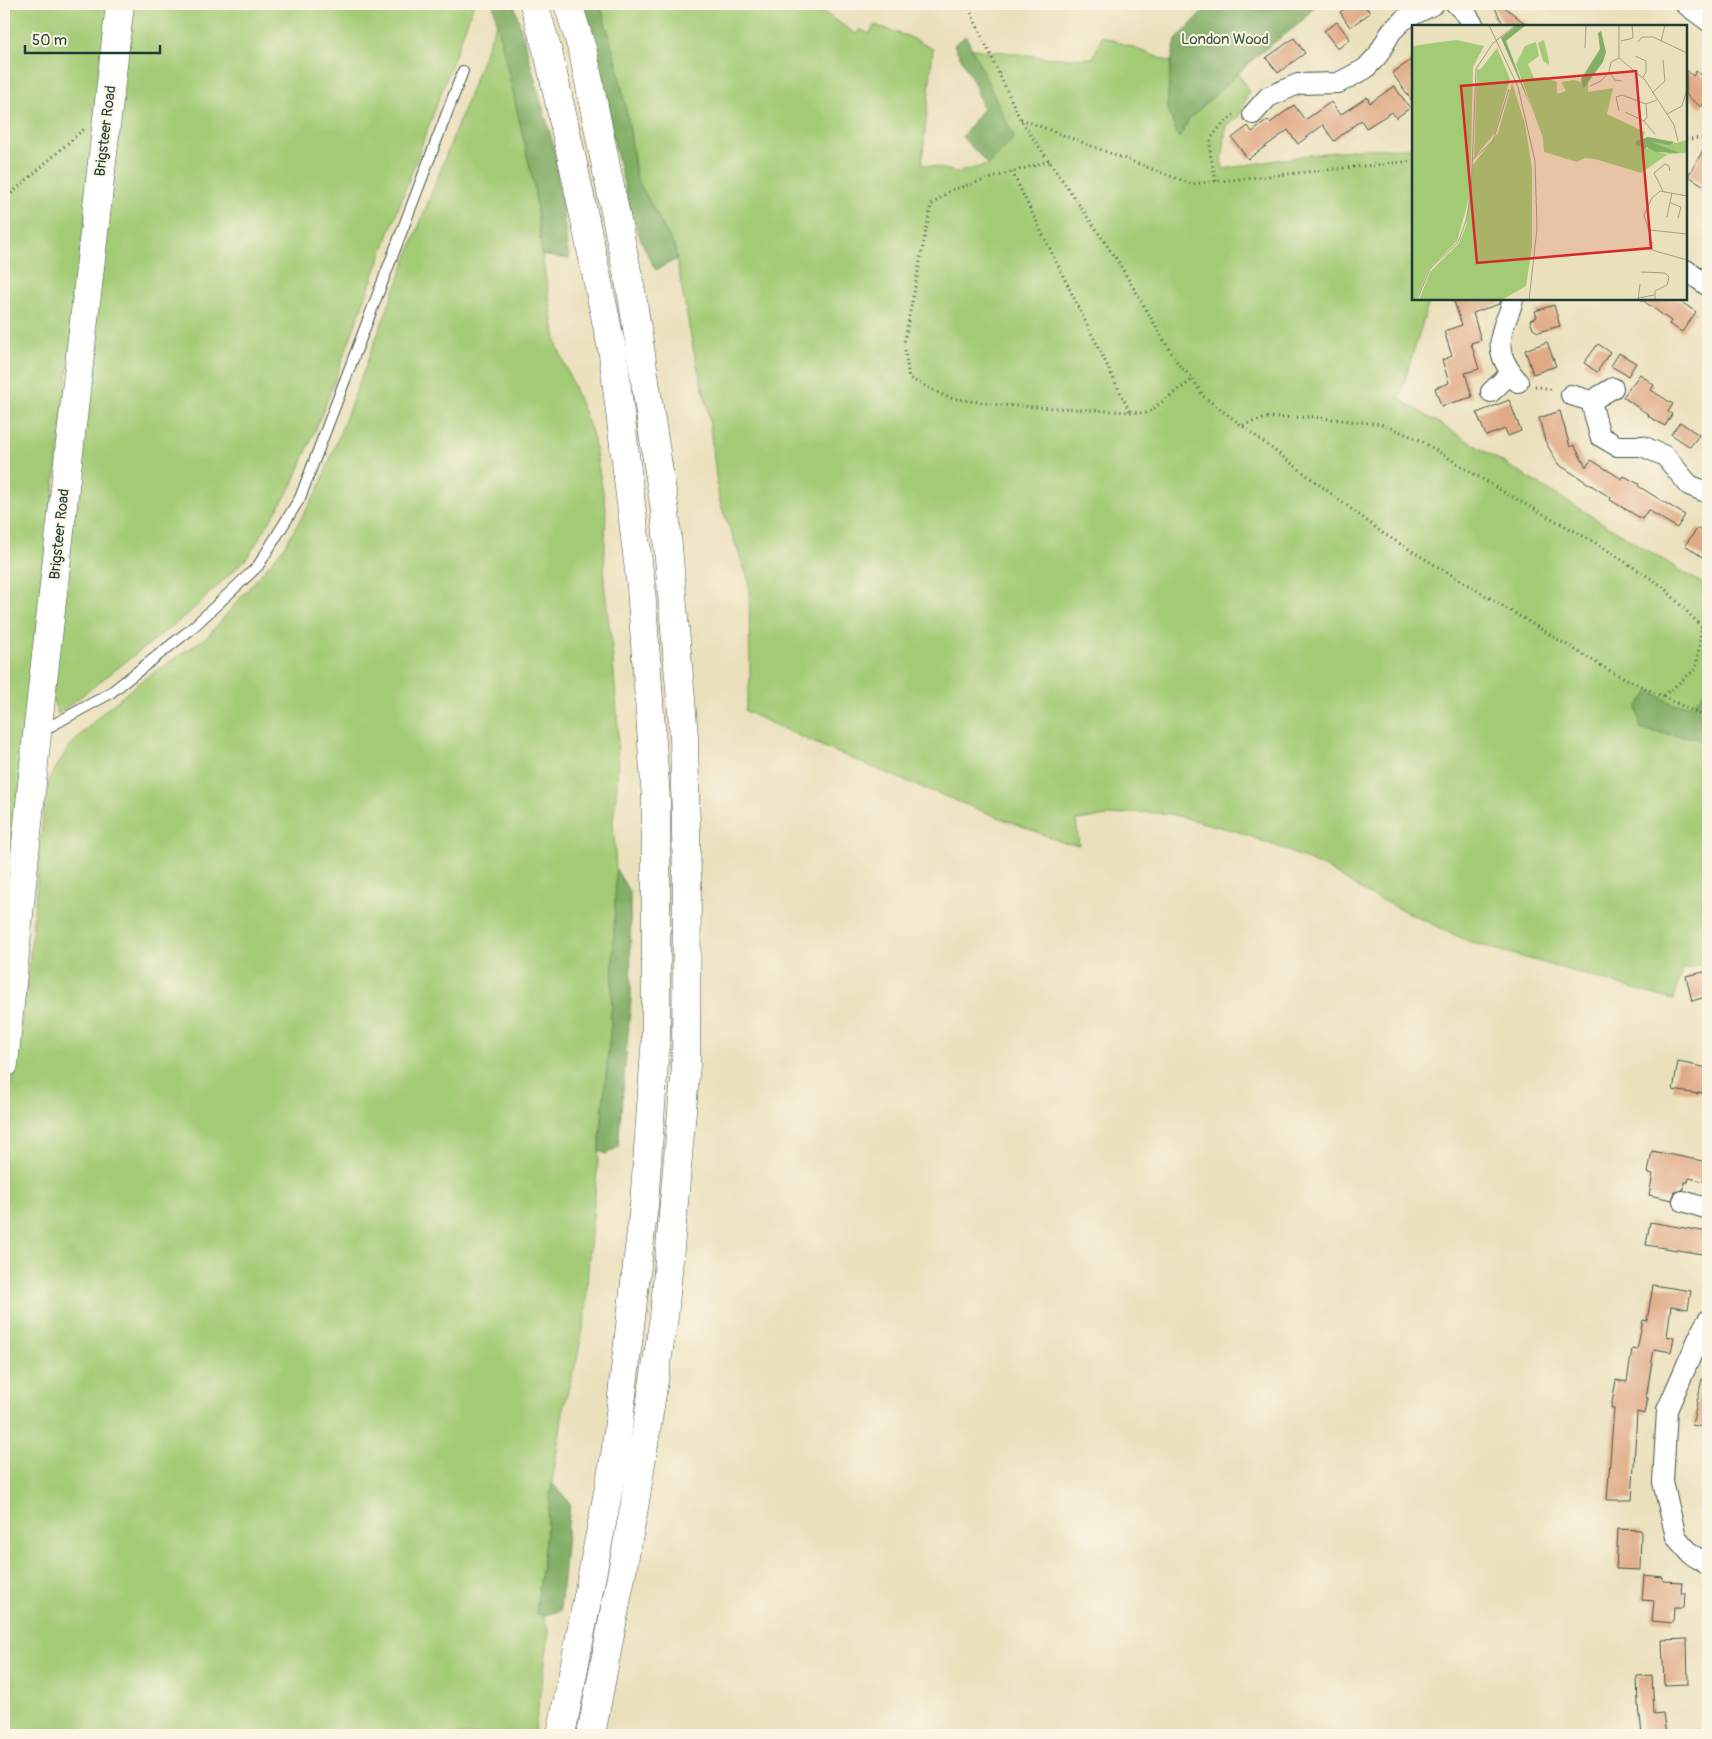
<svg xmlns="http://www.w3.org/2000/svg" width="1712" height="1739" viewBox="0 0 1712 1739" font-family="Pangolin,sans-serif">
<style>
.green{fill:#a3ca74;stroke:#618454}
.forest{fill:#82ae66;stroke:#50764d}
.building{fill:#e0aa86}
.lines{fill:none;stroke-linecap:round;stroke-linejoin:round}
.lane-casing{stroke:#3e5548;stroke-width:12}
.street-casing{stroke:#3e5548;stroke-width:22}
.secondary-casing{stroke:#3e5548;stroke-width:29}
.highway-casing{stroke:#3e5548;stroke-width:29}
.path{stroke:#3e5548;stroke-width:3;stroke-dasharray:1 4;stroke-linecap:butt}
.lane{stroke:#fff;stroke-width:10}
.street{stroke:#fff;stroke-width:20}
.secondary{stroke:#fff;stroke-width:28}
.highway{stroke:#fff;stroke-width:28}
.labels{text-anchor:middle;stroke-width:4;stroke-linejoin:round;paint-order:stroke}
.park-label{font-size:15px;fill:#395941;stroke:#fcf5e5}
.street-label{font-size:15px;fill:#1f3d34;stroke:#fcf5e5}
.inset-road{fill:none;stroke:#999f86;stroke-width:1}
.view{fill:#d62828;fill-opacity:0.15;stroke:#d62828;stroke-width:2.5}
.inset-edge{fill:none;stroke:#1f3d34;stroke-width:2.5}
</style>
<rect width="100%" height="100%" fill="#fcf5e5"/>
<filter id="ink" filterUnits="userSpaceOnUse"><feTurbulence type="fractalNoise" baseFrequency=".02" numOctaves="2"/><feDisplacementMap in="SourceGraphic" scale="10" xChannelSelector="R" yChannelSelector="G"/><feConvolveMatrix kernelMatrix="1 2 1 2 8 2 1 2 1" color-interpolation-filters="sRGB"/></filter>
<filter id="wash" filterUnits="userSpaceOnUse"><feTurbulence type="fractalNoise" baseFrequency=".0096" numOctaves="4" result="noise"/><feDisplacementMap in="SourceGraphic" scale="20" xChannelSelector="R" yChannelSelector="G"/><feGaussianBlur stdDeviation="1.12" result="paint"/><feColorMatrix in="noise" values="0 0 0 0 0 0 0 0 0 0 0 0 0 0 0 0 0 1.4 0 .05"/><feComposite in="paint" operator="in"/></filter>
<g filter="url(#wash)">
<rect width="100%" height="100%" fill="#ebe0bc"/>
<g class="green">
<path d="M4,4H111L4,917Z"/>
<path d="M128,4H474L327,401L292,486L247,558L189,613L58,714L52,697Z"/>
<path d="M600,4H811L856,34L860,29L869,34L875,25L910,37L933,49L922,164L957,172L989,165L1014,138L971,48L990,52L996,51L1049,58H1093L1102,36L1171,62L1167,107L1179,138L1189,119L1238,73L1249,91L1239,116L1226,125L1222,164L1223,169L1308,155L1359,149L1413,148V299H1430L1399,399L1708,587V699L1642,730L1696,738L1708,746C1708,758 1705,777 1708,786V962L1682,970L1673,1000L1470,942L1366,893L1330,870L1286,850L1239,832L1170,814L1139,812L1076,820L1079,845L1065,843C957,801 849,761 745,711L750,681L749,581L719,500L708,410L693,348L674,246L636,177L630,131L618,68Z"/>
<path d="M498,19L534,186L542,255L557,345L592,432L606,508L604,582L612,647L618,727L617,786L613,821L616,869L611,1023L588,1268L586,1313L578,1355L564,1405L552,1483L536,1614L544,1615L549,1635L534,1735H4V1109L14,1075L30,957L44,804L49,779L69,747L102,713L140,682L208,636L284,547L319,488Z"/>
</g>
<g class="forest">
<path d="M493,4H514L554,148L569,259L542,255L534,186Z"/>
<path d="M577,4H600L618,68L630,131L636,177L674,246L677,259L656,270C634,234 626,192 616,151C604,102 592,53 577,4Z"/>
<path d="M1210,4H1317L1300,23L1259,54L1189,119L1179,138L1167,107L1171,62L1176,40Z"/>
<path d="M966,36L1014,138L989,165L962,137L983,108L974,83L954,45Z"/>
<path d="M1708,686V746L1696,738L1641,730L1637,707L1650,691L1674,704L1693,705Z"/>
<path d="M616,869L630,893L631,999L618,1147L606,1154L599,1151L611,1023Z"/>
<path d="M552,1483L570,1503L560,1611L544,1615L536,1614Z"/>
</g>
<g id="blocks">
<g class="building">
<path d="M1351,4H1364L1370,13L1350,27L1340,12Z"/>
<path d="M1493,4H1501L1528,26H1504Z"/>
<path d="M1337,22L1350,39L1338,49L1324,31Z"/>
<path d="M1294,38L1305,53L1278,73L1266,58Z"/>
<path d="M1413,59V102L1392,73Z"/>
<path d="M1686,70L1693,76L1696,71L1708,80V97L1701,107L1686,95Z"/>
<path d="M1394,86L1410,108L1396,118L1392,112L1366,128L1361,120L1334,141L1323,125L1298,144L1288,130L1248,159L1232,138L1248,126L1252,132L1268,120L1270,123L1294,105L1305,120L1331,102L1340,115L1367,97L1370,103Z"/>
<path d="M1708,142V188L1688,176Z"/>
<path d="M1453,299H1501L1499,304L1473,313L1481,340L1471,343L1479,369L1465,373L1472,397L1441,406L1435,388L1449,383L1442,360L1452,356L1444,331L1462,325Z"/>
<path d="M1641,299H1677L1696,312L1682,332L1669,324L1671,321Z"/>
<path d="M1554,305L1560,326L1538,332L1533,329L1530,320L1537,317L1535,311Z"/>
<path d="M1547,342L1556,366L1533,374L1525,350Z"/>
<path d="M1598,344L1610,352L1597,372L1584,363Z"/>
<path d="M1619,353L1636,363L1628,376L1611,366Z"/>
<path d="M1640,374L1654,385L1651,390L1673,404L1668,412L1672,414L1665,426L1648,416L1649,415L1623,397Z"/>
<path d="M1509,400L1521,431L1508,436L1505,429L1486,436L1477,413Z"/>
<path d="M1560,411L1570,447L1574,445L1586,467L1591,460L1622,479L1624,476L1639,484L1638,486L1685,515L1677,528L1648,510L1642,519L1610,500L1611,498L1558,464L1545,441L1539,418Z"/>
<path d="M1680,422L1699,435L1690,447L1671,434Z"/>
<path d="M1698,528L1708,536V561L1685,545Z"/>
<path d="M1708,971V996L1692,1001L1686,976Z"/>
<path d="M1678,1062L1708,1068V1094L1698,1092V1094L1673,1090Z"/>
<path d="M1652,1151L1708,1162V1182L1689,1178L1688,1182H1685L1684,1189L1675,1192L1672,1200L1649,1195L1653,1174L1648,1173Z"/>
<path d="M1650,1222L1708,1232V1255L1646,1245Z"/>
<path d="M1653,1285L1691,1291L1688,1309L1671,1306L1667,1336L1674,1338L1671,1352L1654,1349L1646,1398H1648L1645,1414L1637,1412L1632,1500H1607L1614,1408H1611L1616,1380L1627,1382L1632,1349L1637,1350L1643,1320L1647,1321Z"/>
<path d="M1702,1379L1708,1380V1428L1692,1425Z"/>
<path d="M1618,1529L1641,1530L1640,1570L1616,1569Z"/>
<path d="M1644,1575L1663,1577V1581L1682,1582L1681,1593H1685L1684,1608H1674L1673,1623L1652,1621L1654,1601L1642,1600Z"/>
<path d="M1687,1639L1688,1684L1664,1685L1662,1640Z"/>
<path d="M1652,1675L1654,1714L1663,1713L1666,1735H1642L1639,1706H1638L1637,1676Z"/>
</g>
</g>
</g>
<g filter="url(#ink)">
<use href="#blocks" fill-opacity="0" stroke="#3e5548" stroke-width="1"/>
<g class="lines">
<defs>
<path id="lane" d="M40,732L109,694L190,630L258,566L300,498L463,71"/>
<g id="street">
<path d="M1456,4L1467,15L1474,26"/>
<path d="M1685,4L1708,21"/>
<path d="M1253,114L1268,97L1298,84L1338,83L1365,69L1378,55L1391,32L1403,20L1434,4"/>
<path d="M1686,270L1708,286"/>
<path d="M1513,299C1511,310 1506,318 1503,328C1496,351 1504,364 1518,382"/>
<path d="M1491,392L1511,373"/>
<path d="M1571,395L1591,401L1600,436L1617,446H1642L1665,456L1689,485L1708,493"/>
<path d="M1591,401L1613,388"/>
<path d="M1683,1201L1708,1209"/>
<path d="M1708,1320L1703,1328L1667,1410L1663,1482L1676,1537L1691,1554L1708,1565"/>
</g>
<path id="secondary" d="M4,1064L37,734L120,4"/>
<g id="highway">
<path d="M534,4L549,56L574,168L613,354L641,587L656,799V1036L644,1205L615,1456L561,1735"/>
<path d="M568,4L583,52L632,296L665,511L684,736L687,880L686,1065L664,1317L634,1508L591,1735"/>
</g>
</defs>
<use href="#lane" class="lane-casing"/>
<use href="#street" class="street-casing"/>
<use href="#secondary" class="secondary-casing"/>
<use href="#highway" class="highway-casing"/>
<g class="path">
<path d="M967,4L1020,119L1117,260L1178,364L1193,379L1203,396L1384,534L1610,671L1703,716H1708"/>
<path d="M1021,119L1191,184L1413,161"/>
<path d="M1686,139L1708,138"/>
<path d="M1049,161L951,190L931,205L904,343L909,378L949,398L1000,405L1147,413L1193,379"/>
<path d="M1012,172L1130,412"/>
<path d="M1216,181C1214,170 1207,149 1212,138C1216,129 1227,120 1234,115"/>
<path d="M4,200L84,129"/>
<path d="M1535,386L1554,390"/>
<path d="M1243,425L1266,418L1311,417L1381,424L1418,439L1500,490L1596,543L1661,585L1702,627L1696,669L1663,696"/>
<path d="M1708,880L1703,912L1708,919"/>
</g>
<use href="#lane" class="lane"/>
<use href="#street" class="street"/>
<use href="#secondary" class="secondary"/>
<use href="#highway" class="highway"/>
</g>
</g>
<g class="labels">
<g class="park-label">
<text x="1225" y="44">London Wood</text>
</g>
<g class="street-label">
<text transform="translate(105 131) rotate(-83)" y="5">Brigsteer Road</text>
<text transform="translate(59 534) rotate(-84)" y="5">Brigsteer Road</text>
</g>
</g>
<g transform="translate(1412 25)">
<rect width="275" height="275" fill="#ebe0bc"/>
<path d="M44,15L72,21L61,42L58,170L45,216L17,244L4,275H0V21ZM132,15L137,36V40L131,36L126,18ZM124,17L127,31L116,39L122,53L132,52L145,57V69L154,66L149,57L162,55L169,57L171,62L176,57V67L201,63L195,89L233,107L229,121L233,125L238,122L241,126L255,129L256,125L238,117L264,118L275,115V128L256,129L229,148L183,134L173,133L165,137L132,127L131,113L104,39L113,21ZM85,23L98,54L83,108L62,133L65,44L68,45ZM100,58L113,99L120,144V222L114,261L90,275H7L18,247L47,218L54,201L61,140L86,108Z" fill="#a3ca74"/>
<path d="M105,0H114L94,16L119,82L89,13ZM189,6L194,27L191,37L171,64L169,54L188,24L186,8ZM236,112L262,117L258,120L239,117L268,128L243,127L235,122L231,127L230,122L223,120L224,116Z" fill="#82ae66"/>
<path class="inset-road" d="M77,0L106,62L123,136L125,204L117,275M139,0H158M207,0V33L233,55L262,100L266,116M209,16L221,13L220,0M249,16L253,0M226,17L230,12H241L275,28M173,23L174,0M223,31L234,36V47L231,52M197,47L203,55L210,56M178,61L189,56L197,47L199,37L207,33M240,68L253,56L251,35M207,86L204,72L210,70L234,79L245,75M213,87L232,96L235,92L234,79M255,89L270,81L275,64M232,96L243,109M60,135L81,116L97,64M251,166L242,148L253,139L257,141L258,146M259,178L269,182L266,193M255,192L260,168M238,205L275,209M239,213L232,190L240,173L248,166L275,171M240,217V225L275,235M229,247L253,248L257,252L255,260L243,266V275M227,273L242,270M5,275L18,244L46,217L54,196L59,169L64,44L81,18L104,0M226,275L228,259"/>
<path class="view" d="M224,46L239,223L65,238L49,61Z"/>
<rect width="275" height="275" class="inset-edge"/>
</g>
<rect width="1712" height="1739" fill="none" stroke="#fcf5e5" stroke-width="20"/>
<path d="M25 45v8h135v-8" fill="none" stroke="#1f3d34" stroke-width="2.5"/>
<text x="32" y="45" font-size="15" fill="#1f3d34" stroke="#fcf5e5" stroke-width="4" paint-order="stroke">50 m</text>
</svg>
